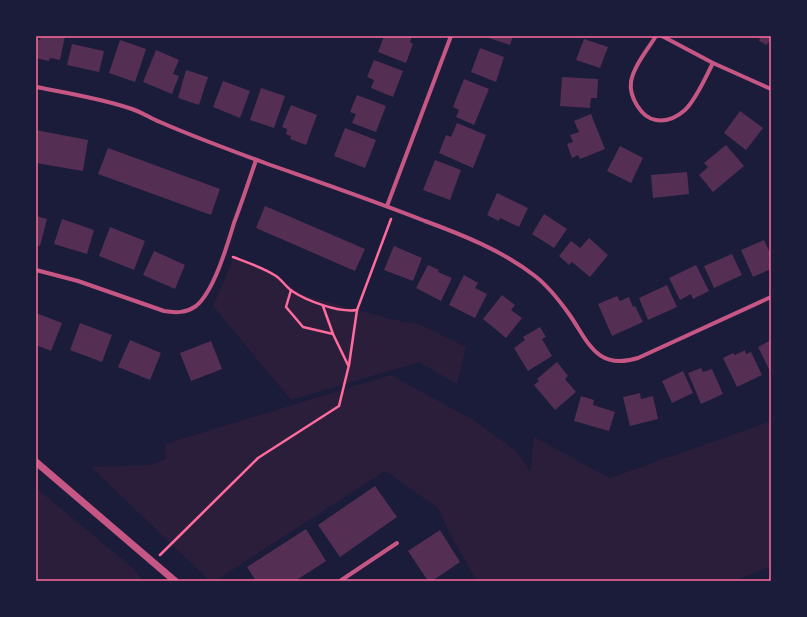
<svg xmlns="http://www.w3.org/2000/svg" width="807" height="617" viewBox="0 0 807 617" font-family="Quicksand,sans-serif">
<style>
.green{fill:#2a1e3b}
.building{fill:#542f53}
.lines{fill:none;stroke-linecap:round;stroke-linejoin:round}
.path{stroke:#ff6b9d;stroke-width:2.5}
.minor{stroke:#c65784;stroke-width:4}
.tertiary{stroke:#c65784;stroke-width:7}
.neatline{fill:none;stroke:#ff6b9d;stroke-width:1.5}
</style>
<rect width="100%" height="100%" fill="#1b1b3a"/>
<g class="green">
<path d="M234,257L276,276L303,295L357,310L404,322L419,324L466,347L457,384L419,362L291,400L213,306Z"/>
<path d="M391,375L475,421L516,451L530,471L534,437L610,478L771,421V566L735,581H477L451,536L438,508L385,471L215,581H210L91,467L150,465L166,459L165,444Z"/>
<path d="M36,488L134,569L143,581H36Z"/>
</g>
<g class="building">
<path d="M41,36H65L60,60L50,58L49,61L36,58V39L40,40Z"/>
<path d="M384,36H412L410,42L413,44L406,63L378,52Z"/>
<path d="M490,36H513L510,45L489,38Z"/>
<path d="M756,36H771V43L768,42L767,45L759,41L760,38Z"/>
<path d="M584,39L608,47L600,68L576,60Z"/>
<path d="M120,40L146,49L135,82L109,73Z"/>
<path d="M72,44L104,51L99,72L67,65Z"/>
<path d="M480,48L504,57L496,82L471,72Z"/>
<path d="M156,50L179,60L173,74L179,76L172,94L143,82Z"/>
<path d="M374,60L403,71L393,97L371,88L374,80L367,77Z"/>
<path d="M186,70L208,77L199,105L178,98Z"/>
<path d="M562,77L598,79L597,98H591L590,108L560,106Z"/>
<path d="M464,79L489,89L474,125L456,117L459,110L453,107Z"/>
<path d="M223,81L250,91L240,118L213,107Z"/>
<path d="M261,88L285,96L274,128L250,120Z"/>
<path d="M357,95L386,106L376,132L352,123L356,114L350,112Z"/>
<path d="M291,105L317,115L306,145L290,139L291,136L286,134L287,129L282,127Z"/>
<path d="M740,111L763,128L746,150L724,133Z"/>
<path d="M591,114L605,149L580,159L578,155L572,158L567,144L573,142L570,135L579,132L574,121Z"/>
<path d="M457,123L486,135L473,168L439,153L446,135L451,137Z"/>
<path d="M345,128L376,140L365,168L334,156Z"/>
<path d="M36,130L88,140L83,171L36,163Z"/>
<path d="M726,145L744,166L713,192L699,175L708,167L704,163Z"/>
<path d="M620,146L643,158L631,183L607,171Z"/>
<path d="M108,148L220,189L211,215L98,174Z"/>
<path d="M435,160L461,170L450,200L423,190Z"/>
<path d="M687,172L689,194L653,198L651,175Z"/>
<path d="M497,193L528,208L519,227L500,218L499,221L487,215Z"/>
<path d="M265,206L365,249L355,271L256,228Z"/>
<path d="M544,214L567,229L554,248L532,234Z"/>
<path d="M36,216L47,219L40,246L36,245Z"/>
<path d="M62,219L94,230L87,254L54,244Z"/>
<path d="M110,227L145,241L134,270L99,256Z"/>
<path d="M589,238L608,255L590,277L572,262L569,265L559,256L571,241L580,248Z"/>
<path d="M764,240L771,255V269L753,277L741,250Z"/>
<path d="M394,246L422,258L413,281L384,270Z"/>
<path d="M154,251L185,265L175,289L143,275Z"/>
<path d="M732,254L742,275L714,288L704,266Z"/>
<path d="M428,265L439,270L438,272L452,278L441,301L416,288Z"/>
<path d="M696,265L709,291L693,299L691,294L680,300L669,278Z"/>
<path d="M464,275L478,283L475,288L487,294L475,318L449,305Z"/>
<path d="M667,285L677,307L648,320L639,298Z"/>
<path d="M502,295L515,305L511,310L522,318L506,338L483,319Z"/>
<path d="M617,296L620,301L629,297L633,307L635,306L643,322L612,336L598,304Z"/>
<path d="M36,313L62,323L51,351L36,345Z"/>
<path d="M80,323L112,335L102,362L70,350Z"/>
<path d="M540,327L546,337L542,339L552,356L528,371L514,348L525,340L523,337Z"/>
<path d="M130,340L161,353L150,380L118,367Z"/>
<path d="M771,340V373L758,347Z"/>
<path d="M211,341L222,369L191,381L180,353Z"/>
<path d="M745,350L746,354L751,352L762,375L737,387L723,358L733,353L735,355Z"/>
<path d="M557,362L568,376L565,379L576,392L555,410L534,385L539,381L537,379Z"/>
<path d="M701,368L703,372L712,369L723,394L701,404L688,373Z"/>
<path d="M683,371L693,393L672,403L662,381Z"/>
<path d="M640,393L641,399L653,396L658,419L630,426L623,397Z"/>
<path d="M581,396L594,400L593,405L615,412L609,431L574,421Z"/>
<path d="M375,486L397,517L340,557L318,525Z"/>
<path d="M306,529L326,561L295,581H256L247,567Z"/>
<path d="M440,530L460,562L432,581H428L408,551Z"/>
</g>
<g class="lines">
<g class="path">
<path d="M233,257C246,262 264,268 276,276C282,280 286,287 292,291C307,301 339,313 357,310"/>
<path d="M291,290L286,307L303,327L333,334"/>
<path d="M323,306L333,334L348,365"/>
<path d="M160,555L258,458L339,406L349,365L357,310L391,219"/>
</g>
<g class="minor">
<path d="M656,36C648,49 633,67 631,82C629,96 641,118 656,120C667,122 677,117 685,110C697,98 705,78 713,63"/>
<path d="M662,36L713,63L771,89"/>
<path d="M36,87C67,93 99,98 129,108C140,111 150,118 160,122C194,137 230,150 265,163C319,182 372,200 425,221C463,235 503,251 535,276C548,286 559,300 569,314C588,341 596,371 638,358L771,297"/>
<path d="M387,206L451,36"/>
<path d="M36,270L78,281L164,311C176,313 186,313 196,306C214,291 227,246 234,223C242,202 249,181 256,160"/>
<path d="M340,581L397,543"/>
</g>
<path class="tertiary" d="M36,462L175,581"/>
</g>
<rect width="807" height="617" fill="none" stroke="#1b1b3a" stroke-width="74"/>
<rect x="37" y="37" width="733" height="543" class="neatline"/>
</svg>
